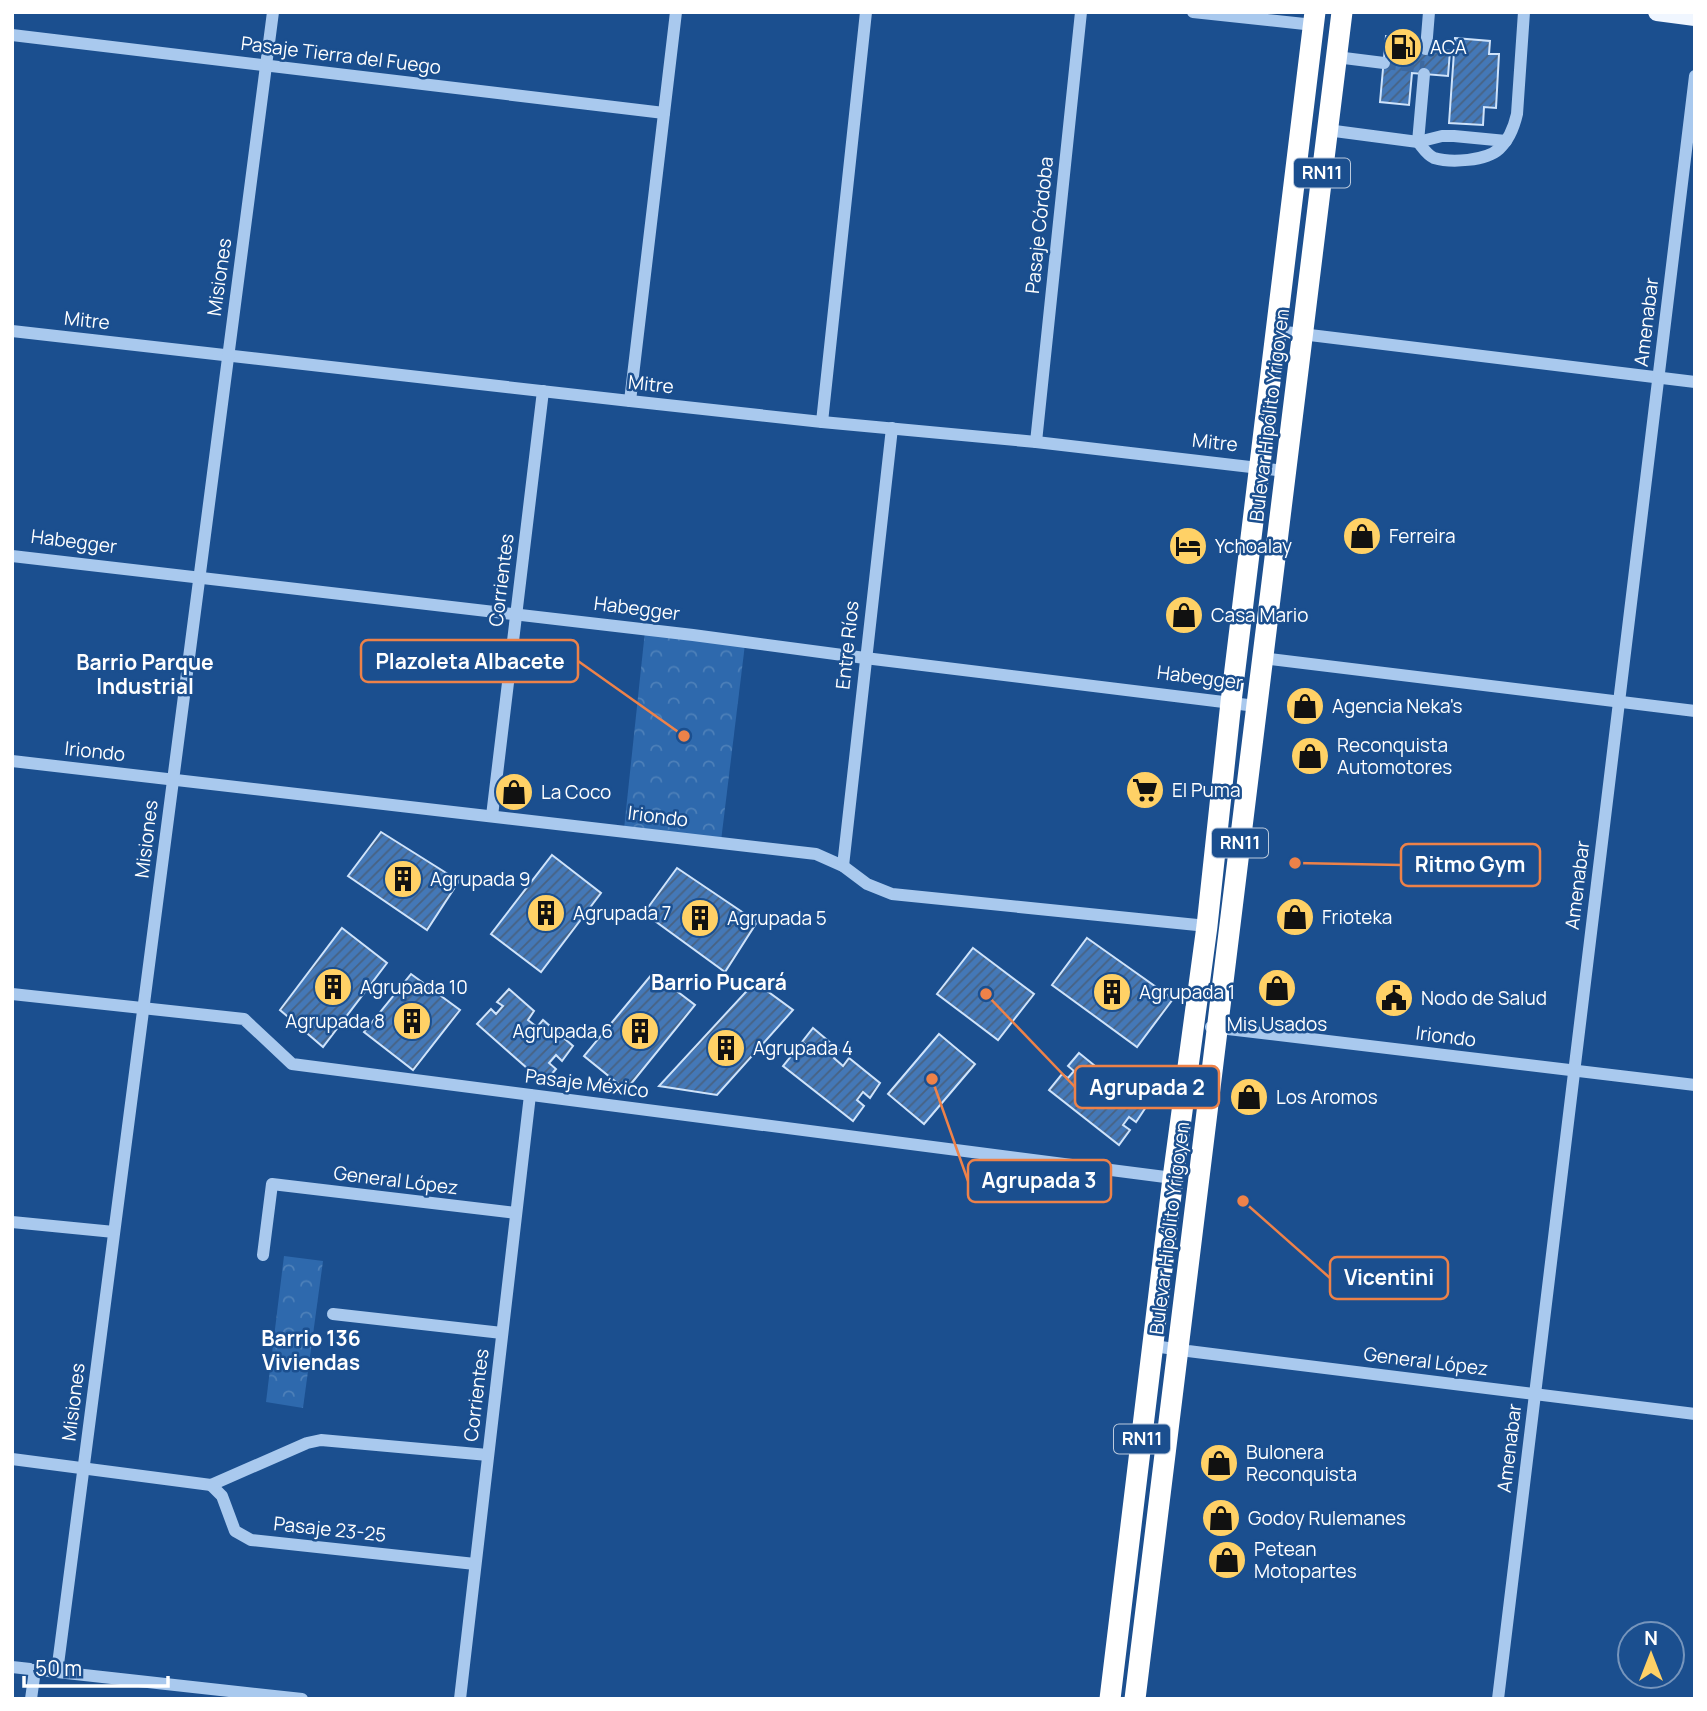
<svg xmlns="http://www.w3.org/2000/svg" width="1707" height="1711" viewBox="0 0 1707 1711" font-family="Manrope,sans-serif">
<style>
.forest{fill:url(#forest-crowns)}
.building{fill:url(#building-hatch);stroke:#cfe3fa;stroke-width:2}
.lines{fill:none;stroke-linecap:round;stroke-linejoin:round}
.minor-tunnel{stroke:#3d69a0;stroke-width:12;stroke-dasharray:12 6;stroke-linecap:butt}
.minor{stroke:#a9c9ee;stroke-width:12}
.major{stroke:#f0f6ff;stroke-width:18}
.highway{stroke:#fff;stroke-width:21}
.labels{text-anchor:middle;stroke-width:5;stroke-linejoin:round;paint-order:stroke}
.shield{fill:#1b4f8f;stroke:#bbcadd;stroke-width:2}
.shield-label{font-size:18px;font-weight:bold;fill:#fff}
.poi-label{font-size:19px;fill:#fff;stroke:#1b4f8f;text-anchor:start}
.street-label{font-size:19px;fill:#fff;stroke:#1b4f8f}
.neighbourhood-label{font-size:21px;font-weight:bold;fill:#fff;stroke:#1b4f8f}
.leader{fill:none;stroke:#ee8249;stroke-width:2.5}
.callout-dot{fill:#ee8249;stroke:#1b4f8f;stroke-width:2.5}
.callout{fill:#1b4f8f;stroke:#ee8249;stroke-width:2.5}
.callout-label{font-size:21px;text-anchor:middle;font-weight:bold;fill:#fff}
</style>
<defs>
<pattern id="forest-crowns" width="20" height="18" patternUnits="userSpaceOnUse" patternTransform="scale(1.75)"><rect width="20" height="18" fill="#2e69ad"/><path d="M2 6a3 3 0 1 1 6 0M12 15a3 3 0 1 1 6 0" fill="none" stroke="#4d80b9"/></pattern>
<pattern id="building-hatch" width="6" height="6" patternUnits="userSpaceOnUse" patternTransform="scale(1.75)"><rect width="6" height="6" fill="#4478b7"/><path d="M-1 1l2-2M0 6l6-6M5 7l2-2" fill="none" stroke="#486282"/></pattern>
</defs>
<rect width="100%" height="100%" fill="#1b4f8f"/>
<g class="forest">
<path d="M645,631L745,644L721,841L624,829Z"/>
<path d="M284,1256L323,1261L303,1408L266,1402Z"/>
</g>
<g class="building">
<path d="M1386,36L1417,39L1416,48L1450,51L1448,76L1412,73L1409,105L1380,102Z"/>
<path d="M1455,38L1490,41L1489,54H1499L1496,108L1484,107L1483,125L1449,123Z"/>
<path d="M381,832L459,881L427,930L348,876Z"/>
<path d="M552,855L601,893L541,972L491,934Z"/>
<path d="M677,868L757,922L725,972L644,913Z"/>
<path d="M342,928L387,963L323,1047L280,1010Z"/>
<path d="M1087,938L1173,999L1137,1047L1052,985Z"/>
<path d="M973,948L1034,994L998,1040L937,994Z"/>
<path d="M653,973L695,1005L626,1090L584,1056Z"/>
<path d="M411,974L460,1010L413,1070L364,1032Z"/>
<path d="M755,982L793,1010L717,1095L659,1086Z"/>
<path d="M509,989L534,1011L528,1020L537,1027L543,1020L573,1046L562,1061L556,1055L549,1063L556,1069L544,1083L477,1024L491,1009L496,1014L503,1006L497,1002Z"/>
<path d="M813,1028L839,1050L834,1058L843,1066L849,1058L880,1083L870,1098L863,1092L857,1100L864,1106L853,1121L783,1066L796,1050L802,1054L808,1046L802,1042Z"/>
<path d="M939,1034L975,1064L924,1124L888,1094Z"/>
<path d="M1079,1053L1105,1074L1100,1083L1109,1090L1115,1082L1146,1107L1136,1122L1129,1117L1123,1125L1130,1130L1119,1145L1049,1090L1062,1074L1068,1078L1074,1071L1068,1066Z"/>
</g>
<g class="lines">
<path class="minor-tunnel" d="M1384,63L1424,67"/>
<g class="minor">
<path d="M1193,12L1314,25"/>
<path d="M12,35L664,113"/>
<path d="M1426,49L1429,12"/>
<path d="M1336,57L1384,63"/>
<path d="M1424,74L1418,142C1423,148 1427,155 1434,158C1451,163 1486,161 1499,149C1509,140 1514,127 1517,114L1524,12"/>
<path d="M1327,130L1418,142L1442,136H1454L1506,141"/>
<path d="M12,331L630,401L822,422L1036,442L1285,471"/>
<path d="M1277,331L1695,382"/>
<path d="M630,401L676,12"/>
<path d="M822,422L866,12"/>
<path d="M1036,442L1081,12"/>
<path d="M12,556L693,635L865,658L1256,706"/>
<path d="M1262,658L1695,711"/>
<path d="M12,761L816,854L843,866L867,884L892,894L1207,926"/>
<path d="M492,816L543,391"/>
<path d="M843,866L892,428"/>
<path d="M12,994L244,1019L292,1064L1173,1178"/>
<path d="M1211,1027L1695,1085"/>
<path d="M12,1222L114,1232"/>
<path d="M263,1255L272,1184L516,1213"/>
<path d="M333,1314L502,1333"/>
<path d="M1154,1346L1188,1351L1695,1414"/>
<path d="M12,1459L211,1485"/>
<path d="M211,1485L222,1496L235,1531L251,1540L475,1564"/>
<path d="M211,1485L307,1443L321,1440L488,1455"/>
<path d="M12,1667L302,1699"/>
<path d="M57,1672L273,12"/>
<path d="M31,1699L35,1670"/>
<path d="M460,1699L530,1095"/>
<path d="M1498,1699L1695,76"/>
</g>
<path class="major" d="M1657,12L1695,17"/>
<g class="highway">
<path d="M1110,1699L1173,1178L1207,926L1231,702L1315,12"/>
<path d="M1135,1699L1342,12"/>
</g>
</g>
<defs>
<symbol id="fuel-disc" viewBox="-11 -11 22 22"><circle r="9.5" fill="#ffd166" stroke="#1b4f8f"/><path d="M-5.5-6h7V0h2V4h1.3V-2.5L3-4.5l.8-.8L6-3V5H2.5V1h-1V6h-7ZM-4.2-4.7v3.2H.2V-4.7Z" fill="#111"/></symbol>
<symbol id="shop-disc" viewBox="-11 -11 22 22"><circle r="9.5" fill="#ffd166" stroke="#1b4f8f"/><path d="M-5-2.5h2.3a2.7 3.5 0 0 1 5.4 0H5L5.5 6h-11ZM-1.5-2.5h3a1.5 2.3 0 0 0-3 0Z" fill="#111"/></symbol>
<symbol id="hotel-disc" viewBox="-11 -11 22 22"><circle r="9.5" fill="#ffd166" stroke="#1b4f8f"/><path d="M-6-4.5h1.5V1H6V5H4.5V3h-9V5H-6ZM-4 0a1.8 1.8 0 1 1 3.6 0ZM.5 0V-2.5h3Q6-2.5 6 0Z" fill="#111"/></symbol>
<symbol id="supermarket-disc" viewBox="-11 -11 22 22"><circle r="9.5" fill="#ffd166" stroke="#1b4f8f"/><path d="M-6-5.5h2.5l.6 2H6L4.5 2H-2.5L-4.4-4H-6ZM-1.5 3.2a1.3 1.3 0 1 0 .1 0ZM3 3.2a1.3 1.3 0 1 0 .1 0Z" fill="#111"/></symbol>
<symbol id="building-disc" viewBox="-11 -11 22 22"><circle r="9.5" fill="#ffd166" stroke="#1b4f8f"/><path d="M-4-6H4V6H1V3H-1V6H-4ZM-2.5-4.3h1.7v1.8h-1.7ZM.8-4.3h1.7v1.8H.8ZM-2.5-1h1.7V.8h-1.7ZM.8-1h1.7V.8H.8Z" fill="#111"/></symbol>
<symbol id="civic-disc" viewBox="-11 -11 22 22"><circle r="9.5" fill="#ffd166" stroke="#1b4f8f"/><path d="M-.6-6.5H3V-4.5H.6V-3L4-1V1h2V6H-6V1h2V-1L-.6-3ZM-1.2 2.5V6h2.4V2.5Z" fill="#111"/></symbol>
</defs>
<g fill-rule="evenodd">
<use href="#fuel-disc" x="1381" y="25" width="44" height="44"/>
<use href="#shop-disc" x="1340" y="514" width="44" height="44"/>
<use href="#hotel-disc" x="1166" y="524" width="44" height="44"/>
<use href="#shop-disc" x="1162" y="593" width="44" height="44"/>
<use href="#shop-disc" x="1283" y="684" width="44" height="44"/>
<use href="#shop-disc" x="1288" y="734" width="44" height="44"/>
<use href="#supermarket-disc" x="1123" y="768" width="44" height="44"/>
<use href="#shop-disc" x="492" y="770" width="44" height="44"/>
<use href="#building-disc" x="381" y="857" width="44" height="44"/>
<use href="#building-disc" x="524" y="891" width="44" height="44"/>
<use href="#shop-disc" x="1273" y="895" width="44" height="44"/>
<use href="#building-disc" x="678" y="896" width="44" height="44"/>
<use href="#building-disc" x="311" y="965" width="44" height="44"/>
<use href="#shop-disc" x="1255" y="966" width="44" height="44"/>
<use href="#building-disc" x="1090" y="970" width="44" height="44"/>
<use href="#civic-disc" x="1372" y="976" width="44" height="44"/>
<use href="#building-disc" x="390" y="999" width="44" height="44"/>
<use href="#building-disc" x="618" y="1009" width="44" height="44"/>
<use href="#building-disc" x="704" y="1026" width="44" height="44"/>
<use href="#shop-disc" x="1227" y="1075" width="44" height="44"/>
<use href="#shop-disc" x="1197" y="1441" width="44" height="44"/>
<use href="#shop-disc" x="1199" y="1496" width="44" height="44"/>
<use href="#shop-disc" x="1205" y="1538" width="44" height="44"/>
</g>
<g class="labels">
<g class="shield">
<rect x="1294" y="158.5" width="56" height="29" rx="5"/>
<rect x="1212" y="828.5" width="56" height="29" rx="5"/>
<rect x="1114" y="1424.5" width="56" height="29" rx="5"/>
</g>
<g class="shield-label">
<text x="1322" y="179">RN11</text>
<text x="1240" y="849">RN11</text>
<text x="1142" y="1445">RN11</text>
</g>
<g class="poi-label">
<text x="1430" y="54">ACA</text>
<text x="1389" y="543">Ferreira</text>
<text x="1215" y="553">Ychoalay</text>
<text x="1211" y="622">Casa Mario</text>
<text x="1332" y="713">Agencia Neka's</text>
<text x="1337" y="752">Reconquista<tspan x="1337" dy="22">Automotores</tspan></text>
<text x="1172" y="797">El Puma</text>
<text x="541" y="799">La Coco</text>
<text x="430" y="886">Agrupada 9</text>
<text x="573" y="920">Agrupada 7</text>
<text x="1322" y="924">Frioteka</text>
<text x="727" y="925">Agrupada 5</text>
<text x="360" y="994">Agrupada 10</text>
<text x="1139" y="999">Agrupada 1</text>
<text x="1421" y="1005">Nodo de Salud</text>
<text x="385" y="1028" text-anchor="end">Agrupada 8</text>
<text x="1277" y="1031" text-anchor="middle">Mis Usados</text>
<text x="613" y="1038" text-anchor="end">Agrupada 6</text>
<text x="753" y="1055">Agrupada 4</text>
<text x="1276" y="1104">Los Aromos</text>
<text x="1246" y="1459">Bulonera<tspan x="1246" dy="22">Reconquista</tspan></text>
<text x="1248" y="1525">Godoy Rulemanes</text>
<text x="1254" y="1556">Petean<tspan x="1254" dy="22">Motopartes</tspan></text>
</g>
<g class="street-label">
<text transform="translate(341 55) rotate(7)" y="7">Pasaje Tierra del Fuego</text>
<text transform="translate(1039 225) rotate(-84)" y="7">Pasaje Córdoba</text>
<text transform="translate(219 277) rotate(-82)" y="7">Misiones</text>
<text transform="translate(87 320) rotate(6)" y="7">Mitre</text>
<text transform="translate(1646 322) rotate(-83)" y="7">Amenabar</text>
<text transform="translate(651 384) rotate(6)" y="7">Mitre</text>
<text transform="translate(1269 415) rotate(-83)" y="7">Bulevar Hipólito Yrigoyen</text>
<text transform="translate(1215 442) rotate(6)" y="7">Mitre</text>
<text transform="translate(74 541) rotate(7)" y="7">Habegger</text>
<text transform="translate(501 580) rotate(-83)" y="7">Corrientes</text>
<text transform="translate(637 608) rotate(7)" y="7">Habegger</text>
<text transform="translate(847 645) rotate(-84)" y="7">Entre Ríos</text>
<text transform="translate(1200 677) rotate(7)" y="7">Habegger</text>
<text transform="translate(95 751) rotate(6)" y="7">Iriondo</text>
<text transform="translate(658 816) rotate(7)" y="7">Iriondo</text>
<text transform="translate(146 839) rotate(-83)" y="7">Misiones</text>
<text transform="translate(1577 885) rotate(-83)" y="7">Amenabar</text>
<text transform="translate(1446 1036) rotate(7)" y="7">Iriondo</text>
<text transform="translate(587 1083) rotate(7)" y="7">Pasaje México</text>
<text transform="translate(396 1180) rotate(7)" y="7">General López</text>
<text transform="translate(1169 1228) rotate(-83)" y="7">Bulevar Hipólito Yrigoyen</text>
<text transform="translate(1426 1361) rotate(7)" y="7">General López</text>
<text transform="translate(476 1395) rotate(-83)" y="7">Corrientes</text>
<text transform="translate(73 1402) rotate(-83)" y="7">Misiones</text>
<text transform="translate(1509 1448) rotate(-83)" y="7">Amenabar</text>
<text transform="translate(330 1529) rotate(6)" y="7">Pasaje 23-25</text>
</g>
<g class="neighbourhood-label">
<text x="145" y="670">Barrio Parque<tspan x="145" dy="24">Industrial</tspan></text>
<text x="719" y="990">Barrio Pucará</text>
<text x="311" y="1346">Barrio 136<tspan x="311" dy="24">Viviendas</tspan></text>
</g>
</g>
<path class="leader" d="M684 736L578 661M1295 863L1401 865M986 994L1075 1087M932 1079L968 1181M1243 1201L1330 1278"/>
<g class="callout-dot">
<circle cx="684" cy="736" r="7"/>
<circle cx="1295" cy="863" r="7"/>
<circle cx="986" cy="994" r="7"/>
<circle cx="932" cy="1079" r="7"/>
<circle cx="1243" cy="1201" r="7"/>
</g>
<g class="callout">
<rect x="361" y="640" width="217" height="42" rx="7"/>
<rect x="1401" y="844" width="139" height="42" rx="7"/>
<rect x="1075" y="1066" width="144" height="42" rx="7"/>
<rect x="968" y="1160" width="143" height="42" rx="7"/>
<rect x="1330" y="1257" width="118" height="42" rx="7"/>
</g>
<g class="callout-label">
<text x="470" y="669">Plazoleta Albacete</text>
<text x="1470" y="872">Ritmo Gym</text>
<text x="1147" y="1095">Agrupada 2</text>
<text x="1039" y="1188">Agrupada 3</text>
<text x="1389" y="1285">Vicentini</text>
</g>
<rect width="1707" height="1711" fill="none" stroke="#ffffff" stroke-width="28"/>
<g transform="translate(1651 1655)"><circle r="33" fill="#1b4f8f" stroke="#7695bc" stroke-width="2"/>
<path d="M0-5L12 26L0 18L-12 26Z" fill="#ffd166"/>
<text y="-10" font-size="19" font-weight="bold" text-anchor="middle" fill="#ffffff">N</text>
</g>
<path d="M24 1676v10h144v-10" fill="none" stroke="#ffffff" stroke-width="3.5"/>
<text x="35" y="1676" font-size="21" fill="#ffffff" stroke="#1b4f8f" stroke-width="5" paint-order="stroke">50 m</text>
</svg>
